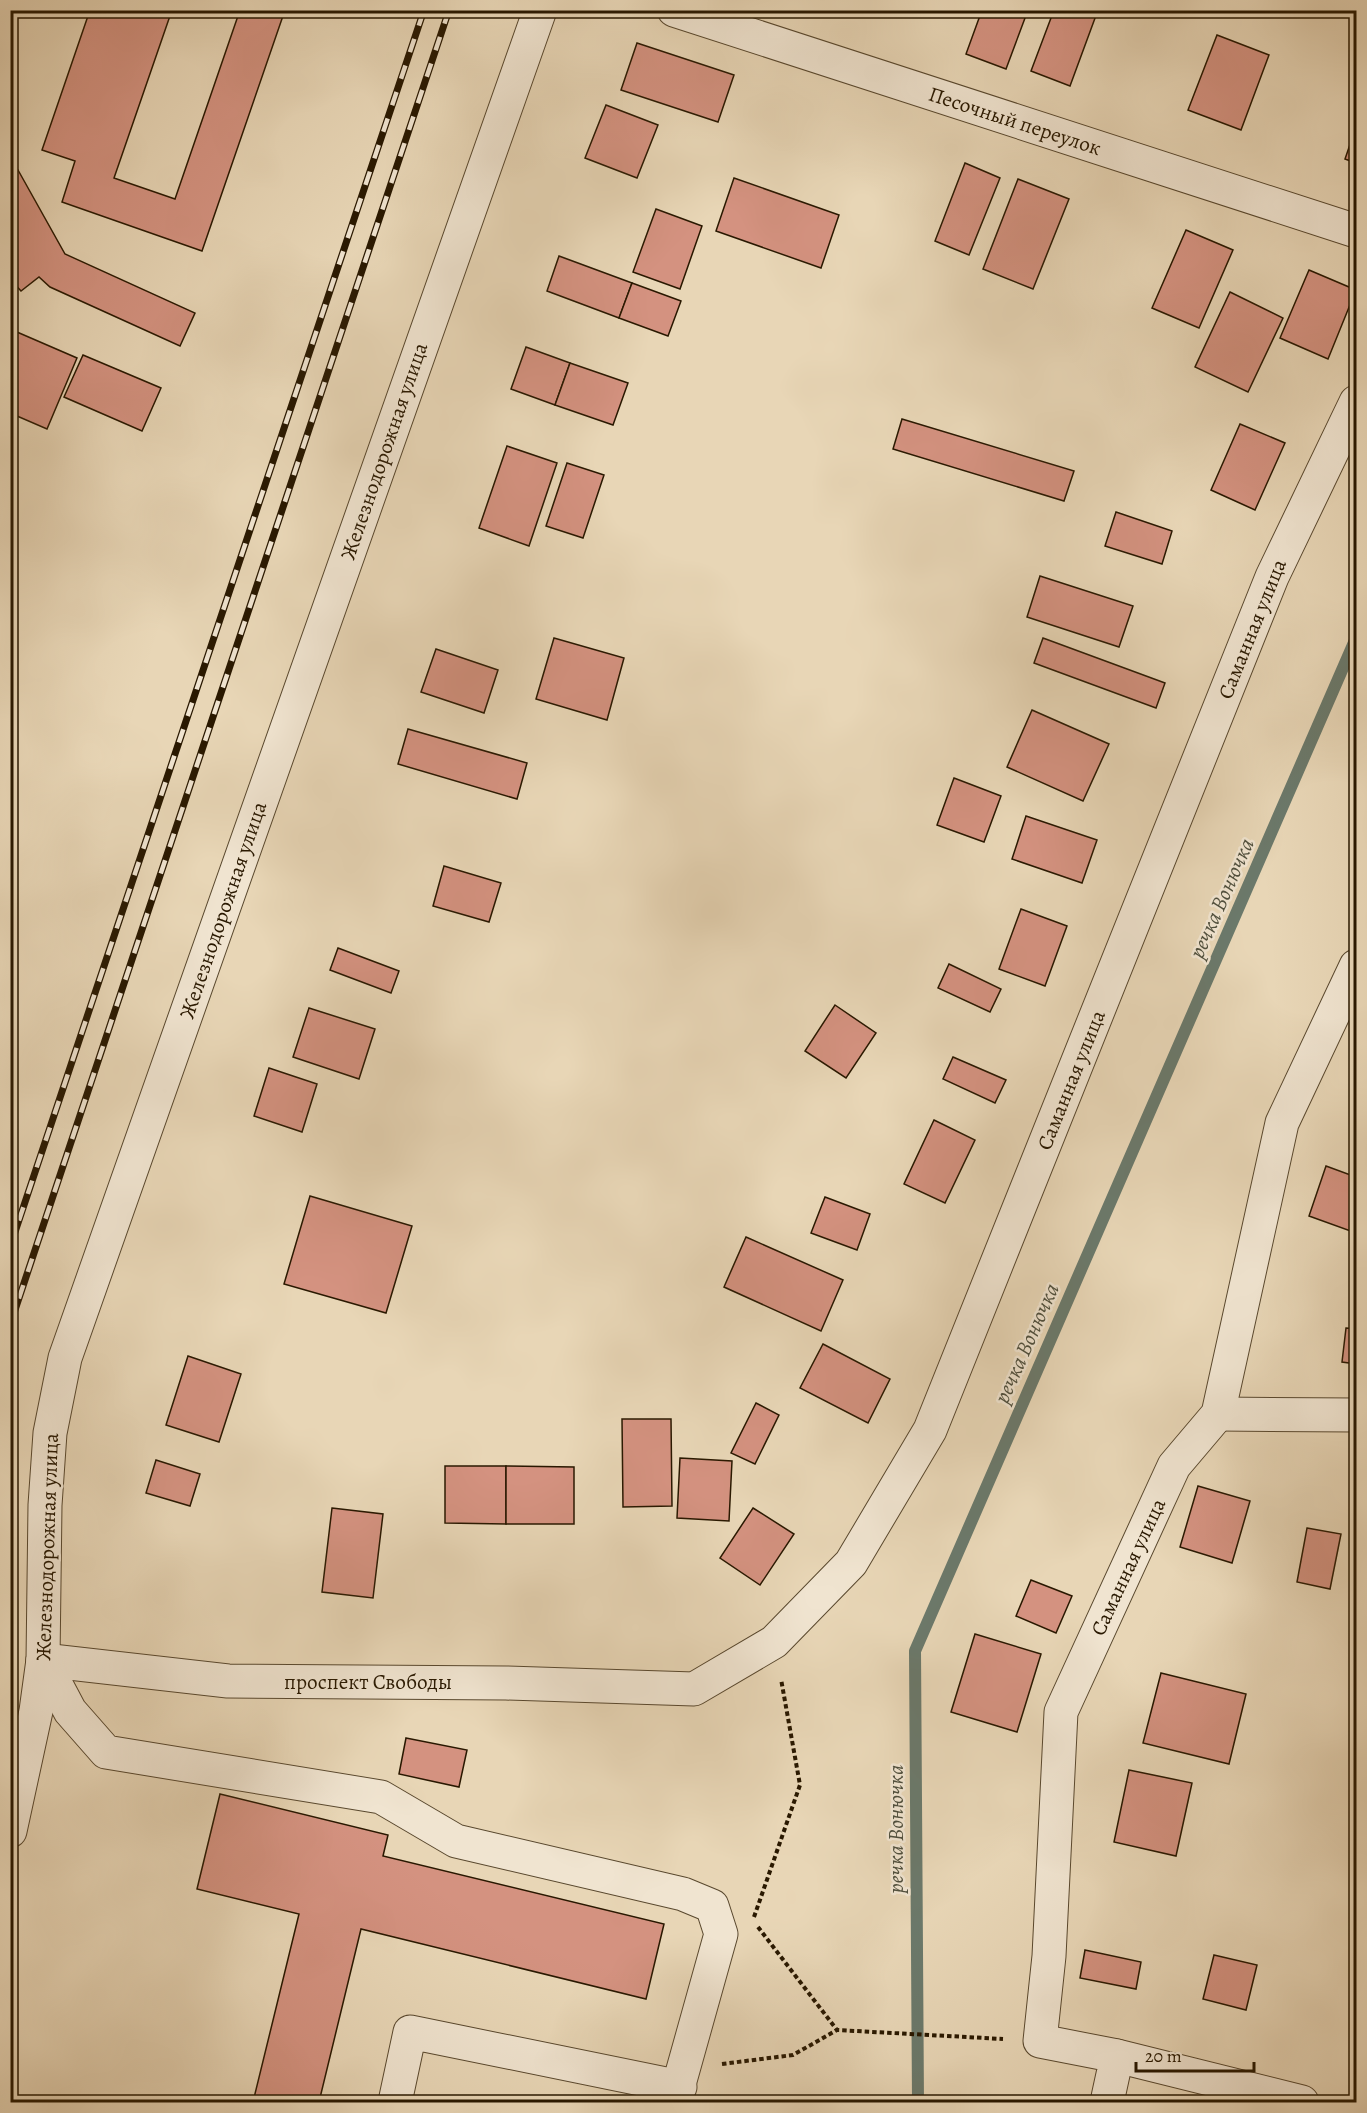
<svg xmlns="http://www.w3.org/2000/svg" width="1367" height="2113" viewBox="0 0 1367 2113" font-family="Alegreya,serif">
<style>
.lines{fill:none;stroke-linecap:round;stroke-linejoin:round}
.stream{stroke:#6b796b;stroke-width:12}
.building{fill:#d49280;stroke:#291800;stroke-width:1.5}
.minor-casing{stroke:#59482e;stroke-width:35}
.path{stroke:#291800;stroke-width:4;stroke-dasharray:4.5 3;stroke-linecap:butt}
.minor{stroke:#f0e4d0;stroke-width:33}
.rail-casing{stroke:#291800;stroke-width:7}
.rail{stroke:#f0e4d0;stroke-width:4.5;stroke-dasharray:14;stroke-linecap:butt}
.labels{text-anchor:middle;stroke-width:5;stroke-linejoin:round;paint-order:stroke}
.street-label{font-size:21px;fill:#291800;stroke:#f0e4d0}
.water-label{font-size:22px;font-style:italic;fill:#50503e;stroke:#f0e4d0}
</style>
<rect width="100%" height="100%" fill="#e8d6b6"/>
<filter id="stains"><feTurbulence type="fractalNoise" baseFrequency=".00333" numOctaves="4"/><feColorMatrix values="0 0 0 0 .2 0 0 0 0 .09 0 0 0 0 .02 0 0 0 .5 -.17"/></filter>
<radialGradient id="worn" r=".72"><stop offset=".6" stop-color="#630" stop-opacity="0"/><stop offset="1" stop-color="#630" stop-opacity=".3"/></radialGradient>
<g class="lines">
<path class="stream" d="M918,2102L915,1651L1356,638"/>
</g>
<g class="building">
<path d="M90,10H172L114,178L175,199L240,10H285L202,251L62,202L75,161L42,150Z"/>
<path d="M982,10H1028L1006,69L966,54Z"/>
<path d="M1054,10H1098L1070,86L1031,71Z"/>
<path d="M1217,35L1269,55L1241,130L1188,110Z"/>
<path d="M637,43L734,75L718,122L621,90Z"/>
<path d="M606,105L658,125L637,178L585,158Z"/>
<path d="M1356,127V163L1345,159Z"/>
<path d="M965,163L1000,178L969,255L935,241Z"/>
<path d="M18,170L65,254L195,313L180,346L50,287L39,277L21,291L10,279V174Z"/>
<path d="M734,178L839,215L821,268L716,231Z"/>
<path d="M1018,179L1069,199L1033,289L983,269Z"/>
<path d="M656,209L702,226L680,289L633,272Z"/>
<path d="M1186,230L1233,250L1199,328L1152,308Z"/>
<path d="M559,256L632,283L619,318L547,291Z"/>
<path d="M1309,270L1356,290L1328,359L1280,338Z"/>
<path d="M632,283L681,301L668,336L619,318Z"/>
<path d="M1230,292L1283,318L1248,392L1195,367Z"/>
<path d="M10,329L77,358L47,429L10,413Z"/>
<path d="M526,347L570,363L555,405L511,389Z"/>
<path d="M83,355L161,388L142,431L64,397Z"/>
<path d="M570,363L628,383L613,425L555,405Z"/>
<path d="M902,419L1074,471L1064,501L893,449Z"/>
<path d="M1240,424L1285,443L1255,510L1211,490Z"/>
<path d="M507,446L557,463L529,546L479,528Z"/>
<path d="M567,463L604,475L583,538L546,526Z"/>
<path d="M1116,512L1172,531L1162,564L1105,546Z"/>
<path d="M1040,576L1133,606L1119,647L1027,617Z"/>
<path d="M554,638L624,658L607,720L536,699Z"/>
<path d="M1043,638L1165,683L1156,708L1034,663Z"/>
<path d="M436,649L498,670L484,713L421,692Z"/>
<path d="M1032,710L1109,744L1083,801L1007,767Z"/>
<path d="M408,729L527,763L517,799L398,764Z"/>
<path d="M954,778L1001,796L984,842L937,825Z"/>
<path d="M1026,816L1097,840L1082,883L1012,859Z"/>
<path d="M444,866L501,883L489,922L433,906Z"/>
<path d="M1021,909L1067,926L1045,986L999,969Z"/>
<path d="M338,948L399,971L391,993L330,970Z"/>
<path d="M949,964L1001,989L990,1012L938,988Z"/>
<path d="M835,1005L876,1033L846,1078L805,1051Z"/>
<path d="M309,1008L375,1029L359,1079L293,1057Z"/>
<path d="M953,1057L1006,1080L995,1103L943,1079Z"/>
<path d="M269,1068L317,1084L302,1132L254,1116Z"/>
<path d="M934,1120L975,1140L945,1203L904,1184Z"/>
<path d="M1326,1166L1356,1177V1233L1309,1216Z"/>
<path d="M310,1196L412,1226L386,1313L284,1284Z"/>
<path d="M825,1197L870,1214L857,1250L811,1233Z"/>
<path d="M746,1237L843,1280L821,1331L724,1287Z"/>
<path d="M1346,1328L1356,1329V1364L1342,1362Z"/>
<path d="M823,1344L890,1379L868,1423L800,1388Z"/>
<path d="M188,1356L241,1374L219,1442L166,1425Z"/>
<path d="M756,1403L779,1415L755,1464L731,1453Z"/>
<path d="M622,1419H671L672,1506L623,1507Z"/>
<path d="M680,1458L732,1461L729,1521L677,1518Z"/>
<path d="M156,1460L200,1474L190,1506L146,1493Z"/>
<path d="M445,1466H506V1524L445,1523Z"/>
<path d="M506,1466L574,1467V1524H506Z"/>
<path d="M1198,1486L1250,1501L1232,1563L1180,1547Z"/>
<path d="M332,1508L383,1514L373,1598L322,1592Z"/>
<path d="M753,1508L794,1534L760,1585L720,1558Z"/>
<path d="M1307,1528L1341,1534L1330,1589L1297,1582Z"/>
<path d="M1031,1580L1072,1596L1056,1633L1016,1616Z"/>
<path d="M975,1634L1041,1654L1017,1732L951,1712Z"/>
<path d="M1161,1673L1246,1694L1229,1764L1143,1743Z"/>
<path d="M406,1738L467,1750L459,1787L399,1774Z"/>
<path d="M1129,1770L1192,1783L1176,1856L1114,1842Z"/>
<path d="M220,1794L388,1835L383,1856L664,1924L646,1999L361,1929L319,2102H253L299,1914L197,1889Z"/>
<path d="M1085,1950L1141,1962L1136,1989L1080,1978Z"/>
<path d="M1214,1955L1257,1965L1246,2010L1203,1999Z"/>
</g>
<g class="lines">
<defs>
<g id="minor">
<path d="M674,10L1356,231"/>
<path d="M1218,1414L1356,1415"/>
<path d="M43,1660L228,1681L506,1683L694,1689L774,1642L851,1563L930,1430L1272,577L1356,402"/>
<path d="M43,1660L70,1711L106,1752L381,1797L456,1841L683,1894L712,1906L721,1934L674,2102"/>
<path d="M10,1831L36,1711L43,1660L45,1505L50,1433L65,1358L540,10"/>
<path d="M1117,2056L1302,2102"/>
<path d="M395,2102L410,2032L680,2087"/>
<path d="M1107,2102L1117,2056L1040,2041L1049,1956L1061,1712L1174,1466L1218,1414L1282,1123L1356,966"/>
</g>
</defs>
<use href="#minor" class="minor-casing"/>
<g class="path">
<path d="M754,1917L800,1785L781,1679"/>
<path d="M758,1927L837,2030L1003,2039"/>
<path d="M722,2064L793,2055L837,2030"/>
</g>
<use href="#minor" class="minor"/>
<defs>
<g id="rail">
<path d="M10,1247L424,10"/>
<path d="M10,1325L449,10"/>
</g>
</defs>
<use href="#rail" class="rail-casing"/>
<use href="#rail" class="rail"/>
</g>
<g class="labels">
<g class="street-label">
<text transform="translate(1015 121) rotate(18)" y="7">Песочный переулок</text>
<text transform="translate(384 451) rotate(-71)" y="7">Железнодорожная улица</text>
<text transform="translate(1252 629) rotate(-68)" y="7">Саманная улица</text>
<text transform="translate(223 910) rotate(-71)" y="7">Железнодорожная улица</text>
<text transform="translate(1071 1080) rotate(-68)" y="7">Саманная улица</text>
<text transform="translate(47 1547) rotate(-88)" y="7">Железнодорожная улица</text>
<text transform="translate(1128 1567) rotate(-65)" y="7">Саманная улица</text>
<text x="368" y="1689">проспект Свободы</text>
</g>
<g class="water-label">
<text transform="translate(1221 898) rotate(-66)" y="8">речка Вонючка</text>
<text transform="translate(1026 1343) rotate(-66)" y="8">речка Вонючка</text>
<text transform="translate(895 1829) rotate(-90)" y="8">речка Вонючка</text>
</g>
</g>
<rect width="1367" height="2113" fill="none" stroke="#e8d6b6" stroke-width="36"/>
<rect x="12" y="12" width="1343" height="2089" fill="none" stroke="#291800" stroke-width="3"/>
<rect x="18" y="18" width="1331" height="2077" fill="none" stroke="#291800" stroke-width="1.5"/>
<path d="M1136 2062v9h118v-9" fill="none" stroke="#291800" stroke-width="3"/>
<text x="1145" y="2062" font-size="18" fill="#291800" stroke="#f0e4d0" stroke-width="4.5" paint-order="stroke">20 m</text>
<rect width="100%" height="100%" filter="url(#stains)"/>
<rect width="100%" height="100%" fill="url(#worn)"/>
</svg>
